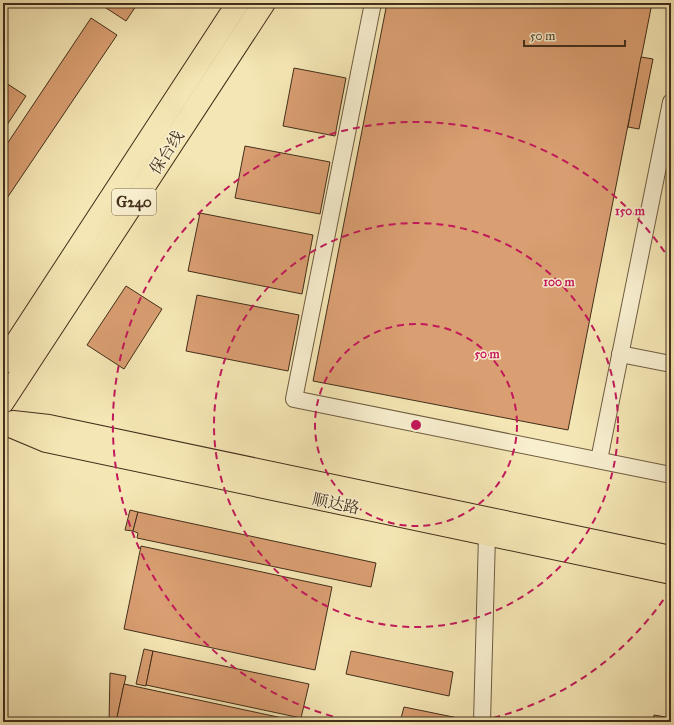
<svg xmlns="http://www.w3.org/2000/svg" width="674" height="725" viewBox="0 0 674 725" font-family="'IM FELL Great Primer','Noto Serif SC',serif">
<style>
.building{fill:#d99e71;stroke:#422e1a}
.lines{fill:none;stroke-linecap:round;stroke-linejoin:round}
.minor-casing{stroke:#6f5c41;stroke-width:18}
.major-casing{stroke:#422e1a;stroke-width:22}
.highway-casing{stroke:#422e1a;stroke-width:24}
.minor{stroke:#f8efcf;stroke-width:16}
.major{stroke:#f5e7b5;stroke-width:20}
.highway{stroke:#f5e7b5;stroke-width:22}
.ring{fill:none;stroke:#c2185b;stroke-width:2;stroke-dasharray:7 5}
.labels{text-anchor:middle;stroke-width:3;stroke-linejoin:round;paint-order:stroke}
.shield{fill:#f8efcf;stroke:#796850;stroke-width:1}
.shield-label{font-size:15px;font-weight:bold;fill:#422e1a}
.street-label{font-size:16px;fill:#422e1a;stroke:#f8efcf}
.centre{fill:#c2185b;stroke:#f8efcf;stroke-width:2}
.ring-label{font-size:12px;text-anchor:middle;font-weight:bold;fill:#c2185b;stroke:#f8efcf;stroke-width:3;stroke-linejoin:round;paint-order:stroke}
</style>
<rect width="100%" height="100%" fill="#f5e7b5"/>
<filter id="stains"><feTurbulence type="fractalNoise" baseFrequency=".005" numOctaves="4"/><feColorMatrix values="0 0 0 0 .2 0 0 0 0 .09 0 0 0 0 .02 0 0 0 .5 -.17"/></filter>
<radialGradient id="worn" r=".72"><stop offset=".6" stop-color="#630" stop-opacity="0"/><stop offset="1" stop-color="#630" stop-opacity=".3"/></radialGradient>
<g class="building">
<path d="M101,3H138L126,21L100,4Z"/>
<path d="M387,3H652L568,430L313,381Z"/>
<path d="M91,18L117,35L3,204V150Z"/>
<path d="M641,57L653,59L639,129L628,127Z"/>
<path d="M294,68L346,78L335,136L283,126Z"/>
<path d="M3,81L26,96L3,131Z"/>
<path d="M245,146L330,162L320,214L235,198Z"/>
<path d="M200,213L313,235L302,294L188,271Z"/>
<path d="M126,286L162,309L124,369L87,345Z"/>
<path d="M197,295L299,315L288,371L186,351Z"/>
<path d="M130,510L138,512L133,531L125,530Z"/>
<path d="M138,512L376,563L371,587L137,538L138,533L133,531Z"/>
<path d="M141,546L332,587L315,670L124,629Z"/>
<path d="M144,649L153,651L146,686L136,684Z"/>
<path d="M153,651L309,684L301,718L146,685Z"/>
<path d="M351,651L453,672L449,696L346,674Z"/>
<path d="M110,673L126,676L116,722H109Z"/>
<path d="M124,684L301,722H116Z"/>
<path d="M404,707L463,719V722H400Z"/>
<path d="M654,715L671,718V722H653Z"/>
</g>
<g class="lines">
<defs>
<g id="minor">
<path d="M373,3L294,399L671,475"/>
<path d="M620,354L671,364"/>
<path d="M599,460L671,102"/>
<path d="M482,722L487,535"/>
</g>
<g id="major">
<path d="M13,421L49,425L671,556"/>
<path d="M3,424L46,442L671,574"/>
</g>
<g id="highway">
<path d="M3,363L238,3"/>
<path d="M3,402L264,3"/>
</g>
</defs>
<use href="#minor" class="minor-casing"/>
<use href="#major" class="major-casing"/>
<use href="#highway" class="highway-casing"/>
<use href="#minor" class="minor"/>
<use href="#major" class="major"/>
<use href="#highway" class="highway"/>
</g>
<g class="ring">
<circle cx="416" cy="425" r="101"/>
<circle cx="416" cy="425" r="202"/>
<path d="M670 590A303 303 0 0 1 476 722M356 722A303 303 0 1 1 670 260"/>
</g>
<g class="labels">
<rect class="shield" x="112" y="189" width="44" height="26" rx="3"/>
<g class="shield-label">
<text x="134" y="207">G240</text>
</g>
<g class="street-label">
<text transform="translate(166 152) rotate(-57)" y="6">保台线</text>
<text transform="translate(336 503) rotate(12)" y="6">顺达路</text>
</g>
</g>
<circle cx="416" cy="425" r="6" class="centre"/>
<g class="ring-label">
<text x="630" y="215">150 m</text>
<text x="559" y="286">100 m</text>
<text x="487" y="358">50 m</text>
</g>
<rect width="674" height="725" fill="none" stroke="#f5e7b5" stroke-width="16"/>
<rect x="4" y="4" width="666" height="717" fill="none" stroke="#422e1a" stroke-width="2"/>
<rect x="8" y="8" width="658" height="709" fill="none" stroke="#422e1a"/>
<path d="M524 40v6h101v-6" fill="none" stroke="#422e1a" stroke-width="2"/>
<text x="530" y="40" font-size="12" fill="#422e1a" stroke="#f8efcf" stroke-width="3" paint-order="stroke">50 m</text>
<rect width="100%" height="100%" filter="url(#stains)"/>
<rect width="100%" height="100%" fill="url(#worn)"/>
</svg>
